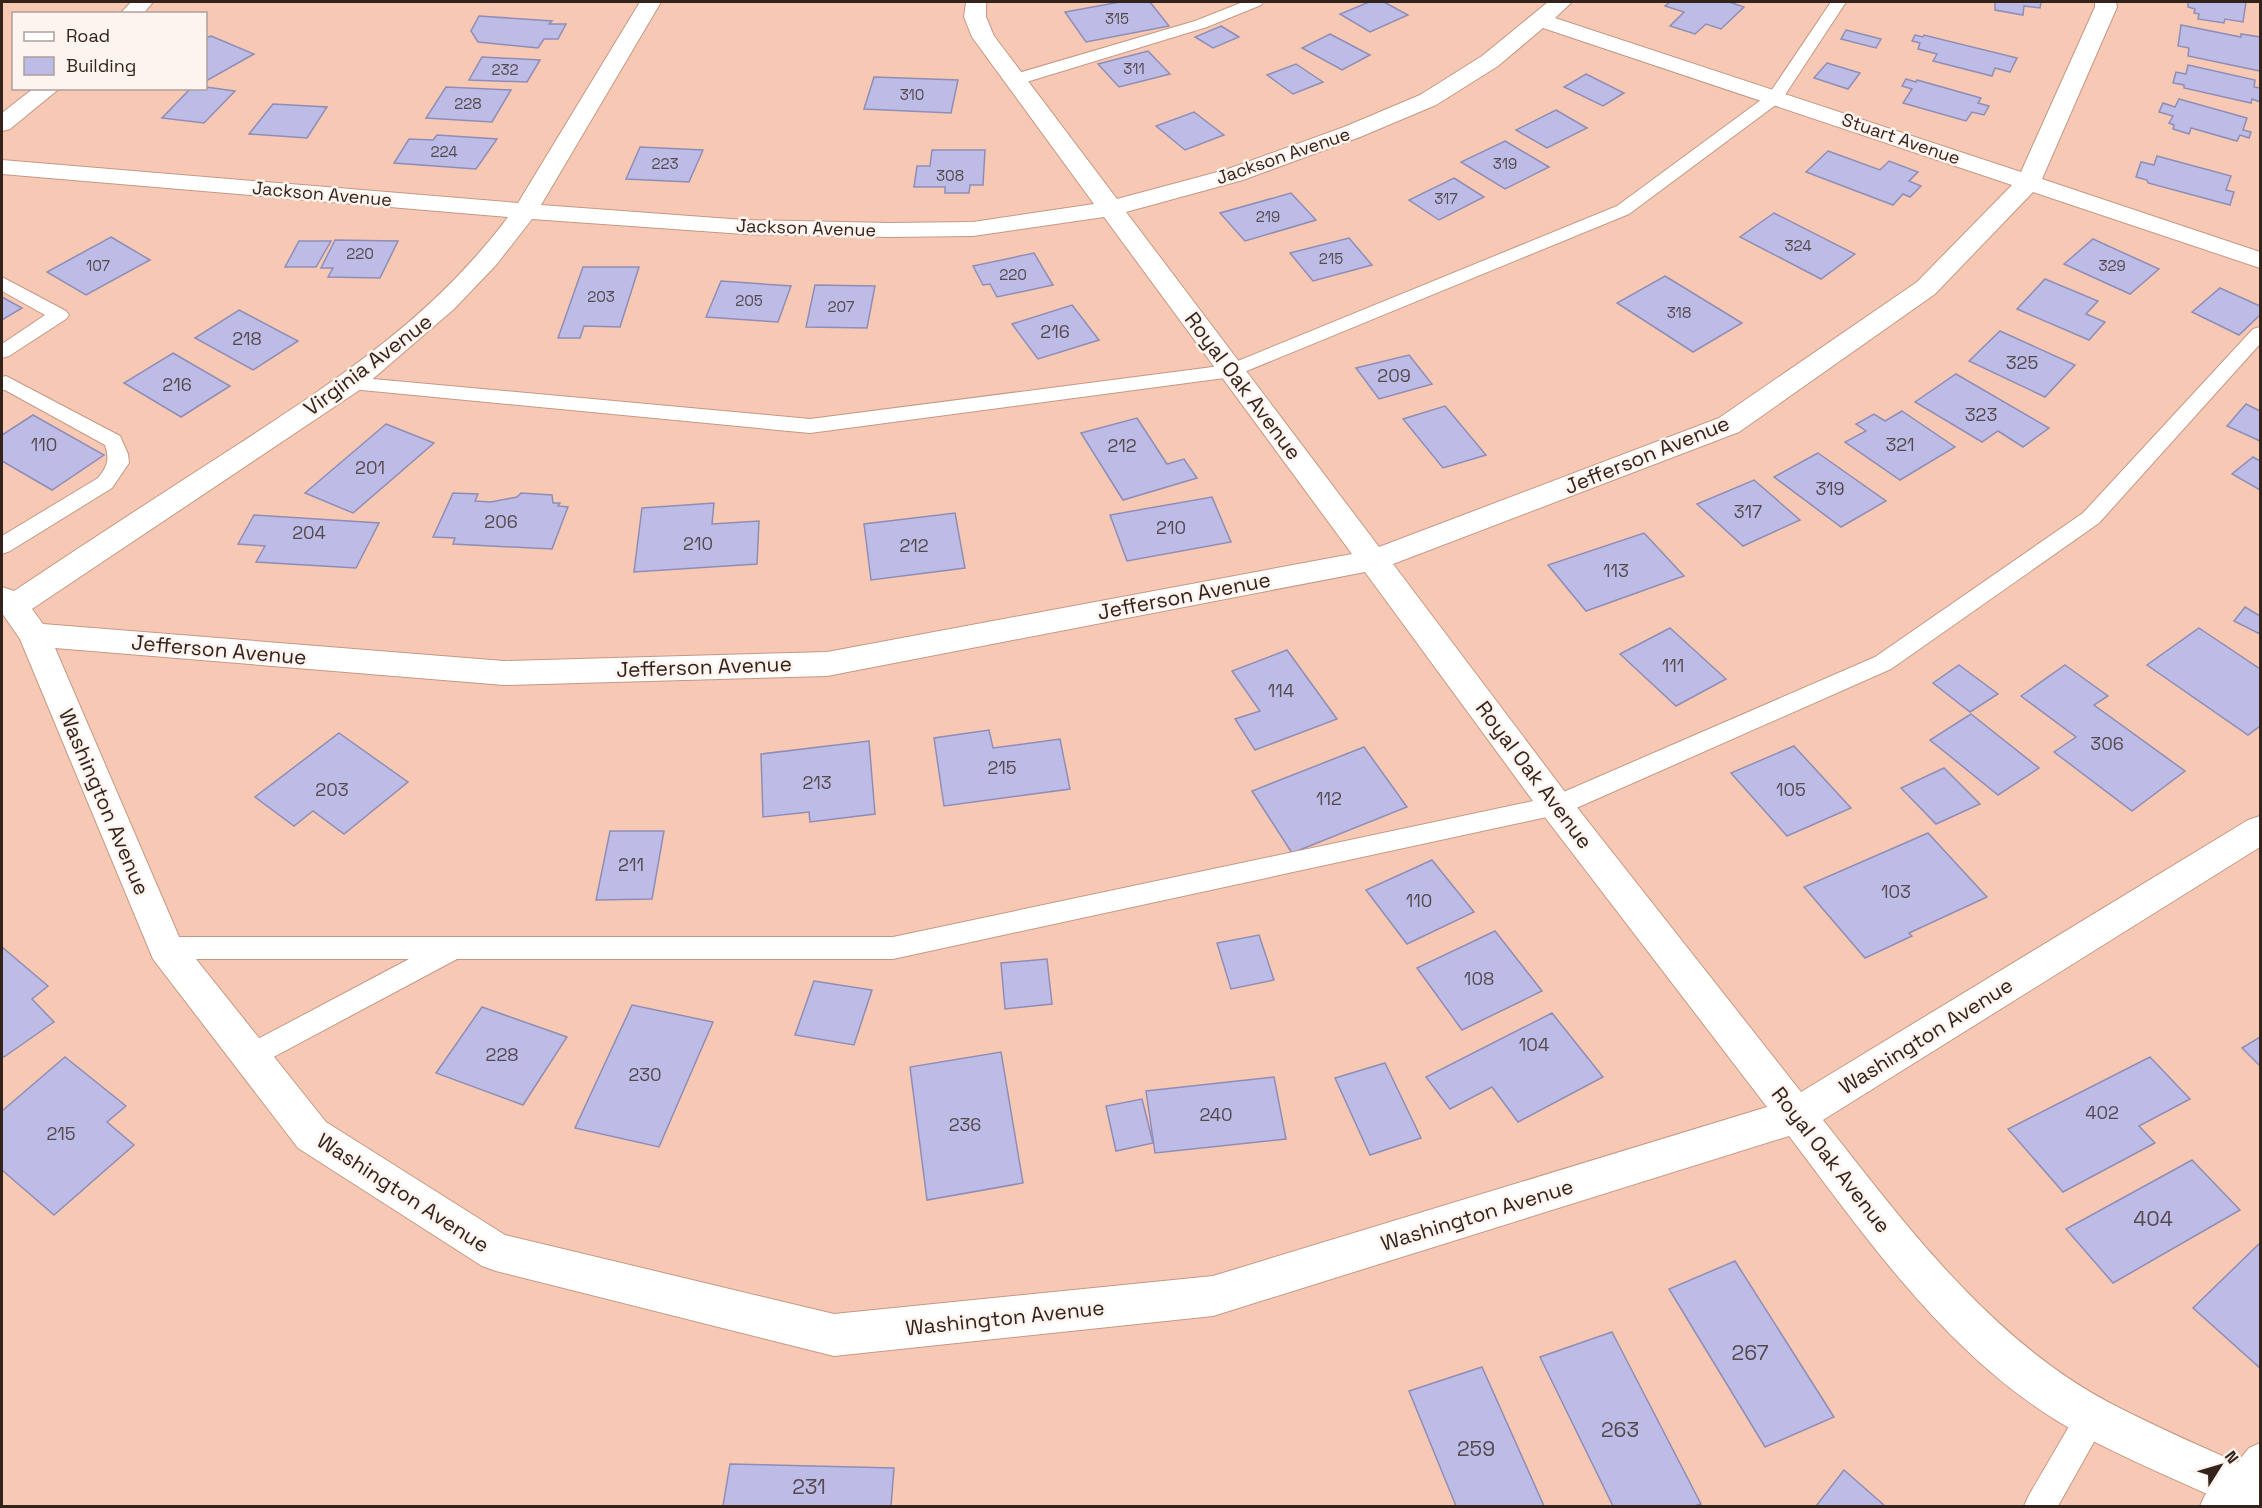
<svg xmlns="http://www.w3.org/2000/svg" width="2262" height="1508" viewBox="0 0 2262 1508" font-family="'Space Grotesk',sans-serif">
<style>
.building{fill:#bdbce6;stroke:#8f8db6;stroke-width:1.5}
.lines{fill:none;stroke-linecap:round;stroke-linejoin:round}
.service-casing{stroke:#c49884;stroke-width:2}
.minor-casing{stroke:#c49884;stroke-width:2}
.primary-casing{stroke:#c49884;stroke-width:2}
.service{fill:#fff;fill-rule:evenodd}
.minor{fill:#fff;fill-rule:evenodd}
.primary{fill:#fff;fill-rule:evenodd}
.labels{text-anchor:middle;stroke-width:5;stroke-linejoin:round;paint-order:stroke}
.far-number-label{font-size:15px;fill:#56494e}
.far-street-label{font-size:18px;fill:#34231b;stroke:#fdf3ef}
.number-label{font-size:18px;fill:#56494e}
.street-label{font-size:21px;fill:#34231b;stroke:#fdf3ef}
.near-number-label{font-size:21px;fill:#56494e}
</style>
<rect width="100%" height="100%" fill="#f7c9b4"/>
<g class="building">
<path d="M1120,2H1150L1169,26L1086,42L1065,12Z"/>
<path d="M1369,2H1384L1408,15L1370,32L1340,14Z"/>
<path d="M1670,2H1729L1744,7L1721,29L1706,24L1695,34L1670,26L1684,12L1665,6Z"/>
<path d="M1995,2H2041L2040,8L2024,6L2023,15L1995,10Z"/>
<path d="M2188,2H2246L2243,22L2225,19L2224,23L2198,19L2199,14L2194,13L2195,9L2188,7Z"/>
<path d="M479,16L552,21L549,24H566L558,39H544L538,48L478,42L471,31Z"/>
<path d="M2181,25L2241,37V34L2260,37V71L2188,56L2189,48L2178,46Z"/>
<path d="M1221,26L1239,37L1213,48L1195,37Z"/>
<path d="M1846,30L1881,39L1876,48L1841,39Z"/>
<path d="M1330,34L1370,55L1342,70L1302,48Z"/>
<path d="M1915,35L1923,37L1924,35L2017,58L2010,72L1995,68L1992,76L1933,61L1937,54L1918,49L1920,43L1912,41Z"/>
<path d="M211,36L254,54L206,81V38Z"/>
<path d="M1148,51L1170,74L1119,87L1098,64Z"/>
<path d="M482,57L540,60L527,82L469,80Z"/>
<path d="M1827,63L1860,73L1848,89L1814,78Z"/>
<path d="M1296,64L1323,82L1293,94L1267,75Z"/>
<path d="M2188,65L2255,80L2254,87L2260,88V102L2252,99L2251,103L2184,88V85L2173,83L2176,72L2186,74Z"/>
<path d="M1586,74L1624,93L1603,106L1564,87Z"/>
<path d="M874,77L958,80L951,113L864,109Z"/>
<path d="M1906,79L1916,82L1917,80L1981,98L1978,103L1989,106L1984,115L1972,112L1966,121L1903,103L1912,89L1902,86Z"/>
<path d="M206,87L235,91L204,123L162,118L191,88Z"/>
<path d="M446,87L511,90L492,122L426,118Z"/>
<path d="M2179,99L2247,118L2243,130L2251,132L2249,138L2240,135L2237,141L2191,128L2189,134L2173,129L2174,125L2169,123L2173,116L2159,112L2163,103L2175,107Z"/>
<path d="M273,104L327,107L307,138L249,134Z"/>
<path d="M1556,110L1587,128L1547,148L1516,130Z"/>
<path d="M1194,112L1224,135L1185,150L1156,126Z"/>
<path d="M437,135L497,139L476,169L394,163L409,139L433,140Z"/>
<path d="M1505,141L1549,167L1505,189L1461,162Z"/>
<path d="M640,147L703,150L689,182L626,179Z"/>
<path d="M932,150H985L983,185H970L969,193H945V187H914L917,166H930Z"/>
<path d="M1828,151L1880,170L1889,161L1918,172L1909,181L1921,186L1910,197L1903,194L1893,205L1806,172Z"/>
<path d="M2157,156L2231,176L2226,190L2234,192L2230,205L2148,183L2147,180L2136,177L2141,162L2154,165Z"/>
<path d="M1454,178L1484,197L1439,220L1409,200Z"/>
<path d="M1291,193L1316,220L1245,241L1220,213Z"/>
<path d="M1774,213L1855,254L1821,279L1740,237Z"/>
<path d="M111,237L150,260L86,295L47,272Z"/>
<path d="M1349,238L1372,265L1313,281L1290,253Z"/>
<path d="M2093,239L2159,269L2130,294L2064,264Z"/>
<path d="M335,240L398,241L380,278L328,277L333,268H321Z"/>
<path d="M299,241H331L316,267H285Z"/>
<path d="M1034,253L1053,285L997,297L990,284L983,285L973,266Z"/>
<path d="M583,267H639L620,327L584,326L580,338H558Z"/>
<path d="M1665,276L1742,323L1693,352L1617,303Z"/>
<path d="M2045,279L2098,301L2086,314L2105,322L2089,340L2017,309Z"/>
<path d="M721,281L791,286L778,322L706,317Z"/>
<path d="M815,285L875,286L867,328L806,327Z"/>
<path d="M2220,288L2260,306V315L2239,335L2192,312Z"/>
<path d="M2,297L22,308L2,320Z"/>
<path d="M1072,305L1099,340L1038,359L1012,324Z"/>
<path d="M239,310L298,341L253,370L195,338Z"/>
<path d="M2000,331L2075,365L2045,397L1969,361Z"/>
<path d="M173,353L230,386L181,417L124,383Z"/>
<path d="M1409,355L1432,384L1379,399L1356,368Z"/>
<path d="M1956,374L2049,428L2023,447L1998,431L1982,442L1915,402Z"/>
<path d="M2246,404L2260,411V441L2227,426Z"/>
<path d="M1445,406L1486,455L1443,468L1403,419Z"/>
<path d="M1902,411L1955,447L1900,480L1845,442L1866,431L1856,424L1874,414L1885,421Z"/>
<path d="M33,415L104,455L52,490L2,461V435Z"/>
<path d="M1137,418L1167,464L1184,459L1197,478L1123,500L1081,433Z"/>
<path d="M386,424L434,443L353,513L305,493Z"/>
<path d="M1818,453L1886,501L1841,527L1774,477Z"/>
<path d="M2253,457L2260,461V490L2232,474Z"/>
<path d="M1754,480L1800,520L1743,546L1697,504Z"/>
<path d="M453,493L478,494L475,501L491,502L517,497L521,493L552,495L553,503H560L558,506L568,507L552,549L453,544L455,538L433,537Z"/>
<path d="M1212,497L1231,542L1127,561L1110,515Z"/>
<path d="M714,503L712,524L759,521L757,564L634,572L642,508Z"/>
<path d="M955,513L965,568L871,580L864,524Z"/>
<path d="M254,515L379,523L356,568L256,562L265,546L238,544Z"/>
<path d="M1644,533L1684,576L1586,611L1548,565Z"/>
<path d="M2245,607L2260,616V634L2234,621Z"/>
<path d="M1670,628L1726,679L1676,706L1620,654Z"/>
<path d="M2199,628L2260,669V726L2248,735L2147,665Z"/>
<path d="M1287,650L1337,719L1255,750L1235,719L1260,711L1232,671Z"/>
<path d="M1959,665L1998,694L1970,712L1933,683Z"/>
<path d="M2065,665L2108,696L2094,705L2185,771L2132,811L2054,752L2076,737L2021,696Z"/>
<path d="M1971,714L2039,768L1998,795L1930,740Z"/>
<path d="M989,730L993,748L1060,739L1070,789L944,806L934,738Z"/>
<path d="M339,733L408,782L344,834L313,811L294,826L255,797Z"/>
<path d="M869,741L875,814L810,822L809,812L763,817L761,754Z"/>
<path d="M1794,746L1851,808L1787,836L1731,773Z"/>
<path d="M1364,747L1407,807L1292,853L1252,791Z"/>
<path d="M1944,768L1980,804L1936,824L1901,788Z"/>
<path d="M610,831H664L652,899L596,900Z"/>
<path d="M1928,833L1987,897L1909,933L1912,936L1865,958L1804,887Z"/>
<path d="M1432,860L1474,912L1407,944L1366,890Z"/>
<path d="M1495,931L1542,991L1462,1030L1417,968Z"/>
<path d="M1259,935L1274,980L1231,989L1217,943Z"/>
<path d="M2,947L48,986L32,999L54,1022L4,1057L2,1056Z"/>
<path d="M1047,959L1052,1004L1005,1009L1001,963Z"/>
<path d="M814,981L872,990L854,1045L795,1035Z"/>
<path d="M632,1005L713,1022L659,1147L575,1128Z"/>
<path d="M482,1007L567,1037L523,1105L436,1073Z"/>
<path d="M1552,1013L1603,1077L1518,1122L1492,1087L1450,1109L1426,1077Z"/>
<path d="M2260,1037V1066L2242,1048Z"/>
<path d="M1001,1052L1023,1183L927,1200L910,1067Z"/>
<path d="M65,1057L126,1106L107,1122L134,1145L54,1215L2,1170V1111Z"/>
<path d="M2150,1057L2190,1099L2139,1126L2155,1143L2063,1192L2008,1129Z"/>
<path d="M1385,1063L1421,1138L1370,1155L1335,1078Z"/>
<path d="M1274,1077L1286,1139L1155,1153L1146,1091Z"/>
<path d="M1142,1099L1153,1143L1116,1151L1106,1106Z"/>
<path d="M2192,1160L2240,1210L2113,1283L2066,1229Z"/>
<path d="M2260,1243V1368L2193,1308Z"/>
<path d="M1735,1261L1834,1417L1765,1447L1669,1289Z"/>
<path d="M1612,1332L1701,1504L1694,1506H1613L1540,1357Z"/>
<path d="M1482,1367L1544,1506H1456L1409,1391Z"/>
<path d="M730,1464L894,1468L891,1506H723Z"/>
<path d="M1844,1470L1885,1506H1816Z"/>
</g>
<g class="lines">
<defs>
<g id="service">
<path d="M1243,2H1263L1261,5L1207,27L1020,84H1008L1006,80L1008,76L1195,21Z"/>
<path d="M1831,2H1846L1781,101L1629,214L1232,377L810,433L351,389L344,388L341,383L344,378L351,377L810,419L1228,365L1617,206L1769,94Z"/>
<path d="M2,277L66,311L69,315L66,319L9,356L2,358V344L45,315L2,291Z"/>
<path d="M2260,327V344L2099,523L1891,669L1565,813L893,959H457L251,1069L241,1066L237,1057L241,1048L409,959H166L157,956L153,948L157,940L166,937H893L1552,797L1875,657L2083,513L2253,329Z"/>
<path d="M6,376L120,436L128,454L129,463L112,488L10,551L2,554V536L98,478C107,467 110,460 105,445L5,390H2V377Z"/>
<path d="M2092,1401L2103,1406L2108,1417L2058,1506H2024L2029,1495L2081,1406Z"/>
<path d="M2260,1443C2262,1474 2262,1485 2239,1506H2200L2205,1495L2227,1475L2249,1448Z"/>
</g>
<path id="minor" d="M640,2H661L541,205L744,220L889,223L973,222L1094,204L972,37L964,17L966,2H986V17L994,36L1117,199L1225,170L1344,127L1420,95L1482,56L1548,2H1572L1555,18L2021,172L2095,7V2H2116L2117,7L2042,179L2260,252V268L2033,192L1935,294L1739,432L1393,564L1568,796L1801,1092L2248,820L2260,816V847L1823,1120C1905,1224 1989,1338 2108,1402C2157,1428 2210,1450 2260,1473V1506H2233C2182,1482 2128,1460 2078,1433C1955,1366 1871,1244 1789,1136L1213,1316L834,1356L496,1271L482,1266L298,1148L153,959L20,639L2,613V587L14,591C86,543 158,496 231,449C335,381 432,319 508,217L2,174V160L518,203ZM1543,28L2012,185L1917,282L1719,418L1379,547L1126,212L1243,180L1360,137L1436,105L1498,66ZM1104,217L1352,554L827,652L504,661L43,624L32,609L361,389L454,309L496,265L532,219L744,234L889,237L973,236ZM1365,572L1544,816L1767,1107L1213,1276L834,1314L505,1235L326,1122L180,939L55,648L504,685L827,676Z"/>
<g id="primary">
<path d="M131,2H153L143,14H120Z"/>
<path d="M34,88H60L10,129L2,131V113Z"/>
</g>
</defs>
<use href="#service" class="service-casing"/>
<use href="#minor" class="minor-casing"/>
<use href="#primary" class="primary-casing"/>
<use href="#service" class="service"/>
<use href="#minor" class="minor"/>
<use href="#primary" class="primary"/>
</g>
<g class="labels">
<g class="far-number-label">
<text x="1117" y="24">315</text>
<text x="1134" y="74">311</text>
<text x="505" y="75">232</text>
<text x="912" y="100">310</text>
<text x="468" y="109">228</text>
<text x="444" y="157">224</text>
<text x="665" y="169">223</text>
<text x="1505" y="169">319</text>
<text x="950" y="181">308</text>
<text x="1446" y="204">317</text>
<text x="1268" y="222">219</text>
<text x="1798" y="251">324</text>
<text x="360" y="259">220</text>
<text x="1331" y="264">215</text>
<text x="98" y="271">107</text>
<text x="2112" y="271">329</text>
<text x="1013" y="280">220</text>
<text x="601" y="302">203</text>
<text x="749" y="306">205</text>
<text x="841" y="312">207</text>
<text x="1679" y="318">318</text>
</g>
<g class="far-street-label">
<text transform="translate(1901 139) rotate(19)" y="6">Stuart Avenue</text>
<text transform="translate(1283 156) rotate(-19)" y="6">Jackson Avenue</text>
<text transform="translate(322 194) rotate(5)" y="6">Jackson Avenue</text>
<text transform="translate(806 228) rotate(2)" y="6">Jackson Avenue</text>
</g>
<g class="number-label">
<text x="1055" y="338">216</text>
<text x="247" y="345">218</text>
<text x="2022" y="369">325</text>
<text x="1394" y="382">209</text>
<text x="177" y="391">216</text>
<text x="1981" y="421">323</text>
<text x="44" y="451">110</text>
<text x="1900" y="451">321</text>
<text x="1122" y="452">212</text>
<text x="370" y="474">201</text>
<text x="1830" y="495">319</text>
<text x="1748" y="518">317</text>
<text x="501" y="528">206</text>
<text x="1171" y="534">210</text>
<text x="309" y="539">204</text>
<text x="698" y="550">210</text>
<text x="914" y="552">212</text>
<text x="1616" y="577">113</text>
<text x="1673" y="672">111</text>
<text x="1281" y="697">114</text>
<text x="2107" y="750">306</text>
<text x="1002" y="774">215</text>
<text x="817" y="789">213</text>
<text x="332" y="796">203</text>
<text x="1791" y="796">105</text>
<text x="1329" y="805">112</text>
<text x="631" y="871">211</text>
<text x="1896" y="898">103</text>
<text x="1419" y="907">110</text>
<text x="1479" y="985">108</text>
<text x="1534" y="1051">104</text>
<text x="502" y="1061">228</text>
<text x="645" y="1081">230</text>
<text x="2102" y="1119">402</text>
<text x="1216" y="1121">240</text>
<text x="965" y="1131">236</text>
<text x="61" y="1140">215</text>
</g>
<g class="street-label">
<text transform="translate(368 365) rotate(-37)" y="7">Virginia Avenue</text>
<text transform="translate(1243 386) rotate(53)" y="7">Royal Oak Avenue</text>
<text transform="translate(1647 455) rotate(-22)" y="7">Jefferson Avenue</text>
<text transform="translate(1184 596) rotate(-11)" y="7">Jefferson Avenue</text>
<text transform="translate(219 650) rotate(5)" y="7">Jefferson Avenue</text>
<text transform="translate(704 667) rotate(-2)" y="7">Jefferson Avenue</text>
<text transform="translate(1534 775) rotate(53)" y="7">Royal Oak Avenue</text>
<text transform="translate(104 802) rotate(67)" y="7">Washington Avenue</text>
<text transform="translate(1926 1036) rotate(-32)" y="7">Washington Avenue</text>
<text transform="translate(1831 1160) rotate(52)" y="7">Royal Oak Avenue</text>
<text transform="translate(403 1193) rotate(33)" y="7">Washington Avenue</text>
<text transform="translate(1477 1215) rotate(-17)" y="7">Washington Avenue</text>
<text transform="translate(1005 1318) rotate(-6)" y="7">Washington Avenue</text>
</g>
<g class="near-number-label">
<text x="2153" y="1226">404</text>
<text x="1750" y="1360">267</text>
<text x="1620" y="1437">263</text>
<text x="1476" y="1456">259</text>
<text x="809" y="1494">231</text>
</g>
</g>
<rect width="2262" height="1508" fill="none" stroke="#34231b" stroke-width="6"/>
<rect x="12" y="12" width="195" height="78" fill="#fdf3ef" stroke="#ada09a" stroke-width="1.5"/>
<rect x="24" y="32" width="30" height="9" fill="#ffffff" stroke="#ada09a" stroke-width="1.5"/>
<text x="66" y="42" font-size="18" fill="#34231b">Road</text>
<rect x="24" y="57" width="30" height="18" fill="#bdbce6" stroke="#ada09a" stroke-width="1.5"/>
<text x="66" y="72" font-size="18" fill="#34231b">Building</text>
<g transform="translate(2220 1466) rotate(53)" stroke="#fdf3ef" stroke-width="4.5" paint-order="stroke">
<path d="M0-4.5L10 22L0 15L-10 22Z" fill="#34231b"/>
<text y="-9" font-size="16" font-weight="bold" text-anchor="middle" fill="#34231b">N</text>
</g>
</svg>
